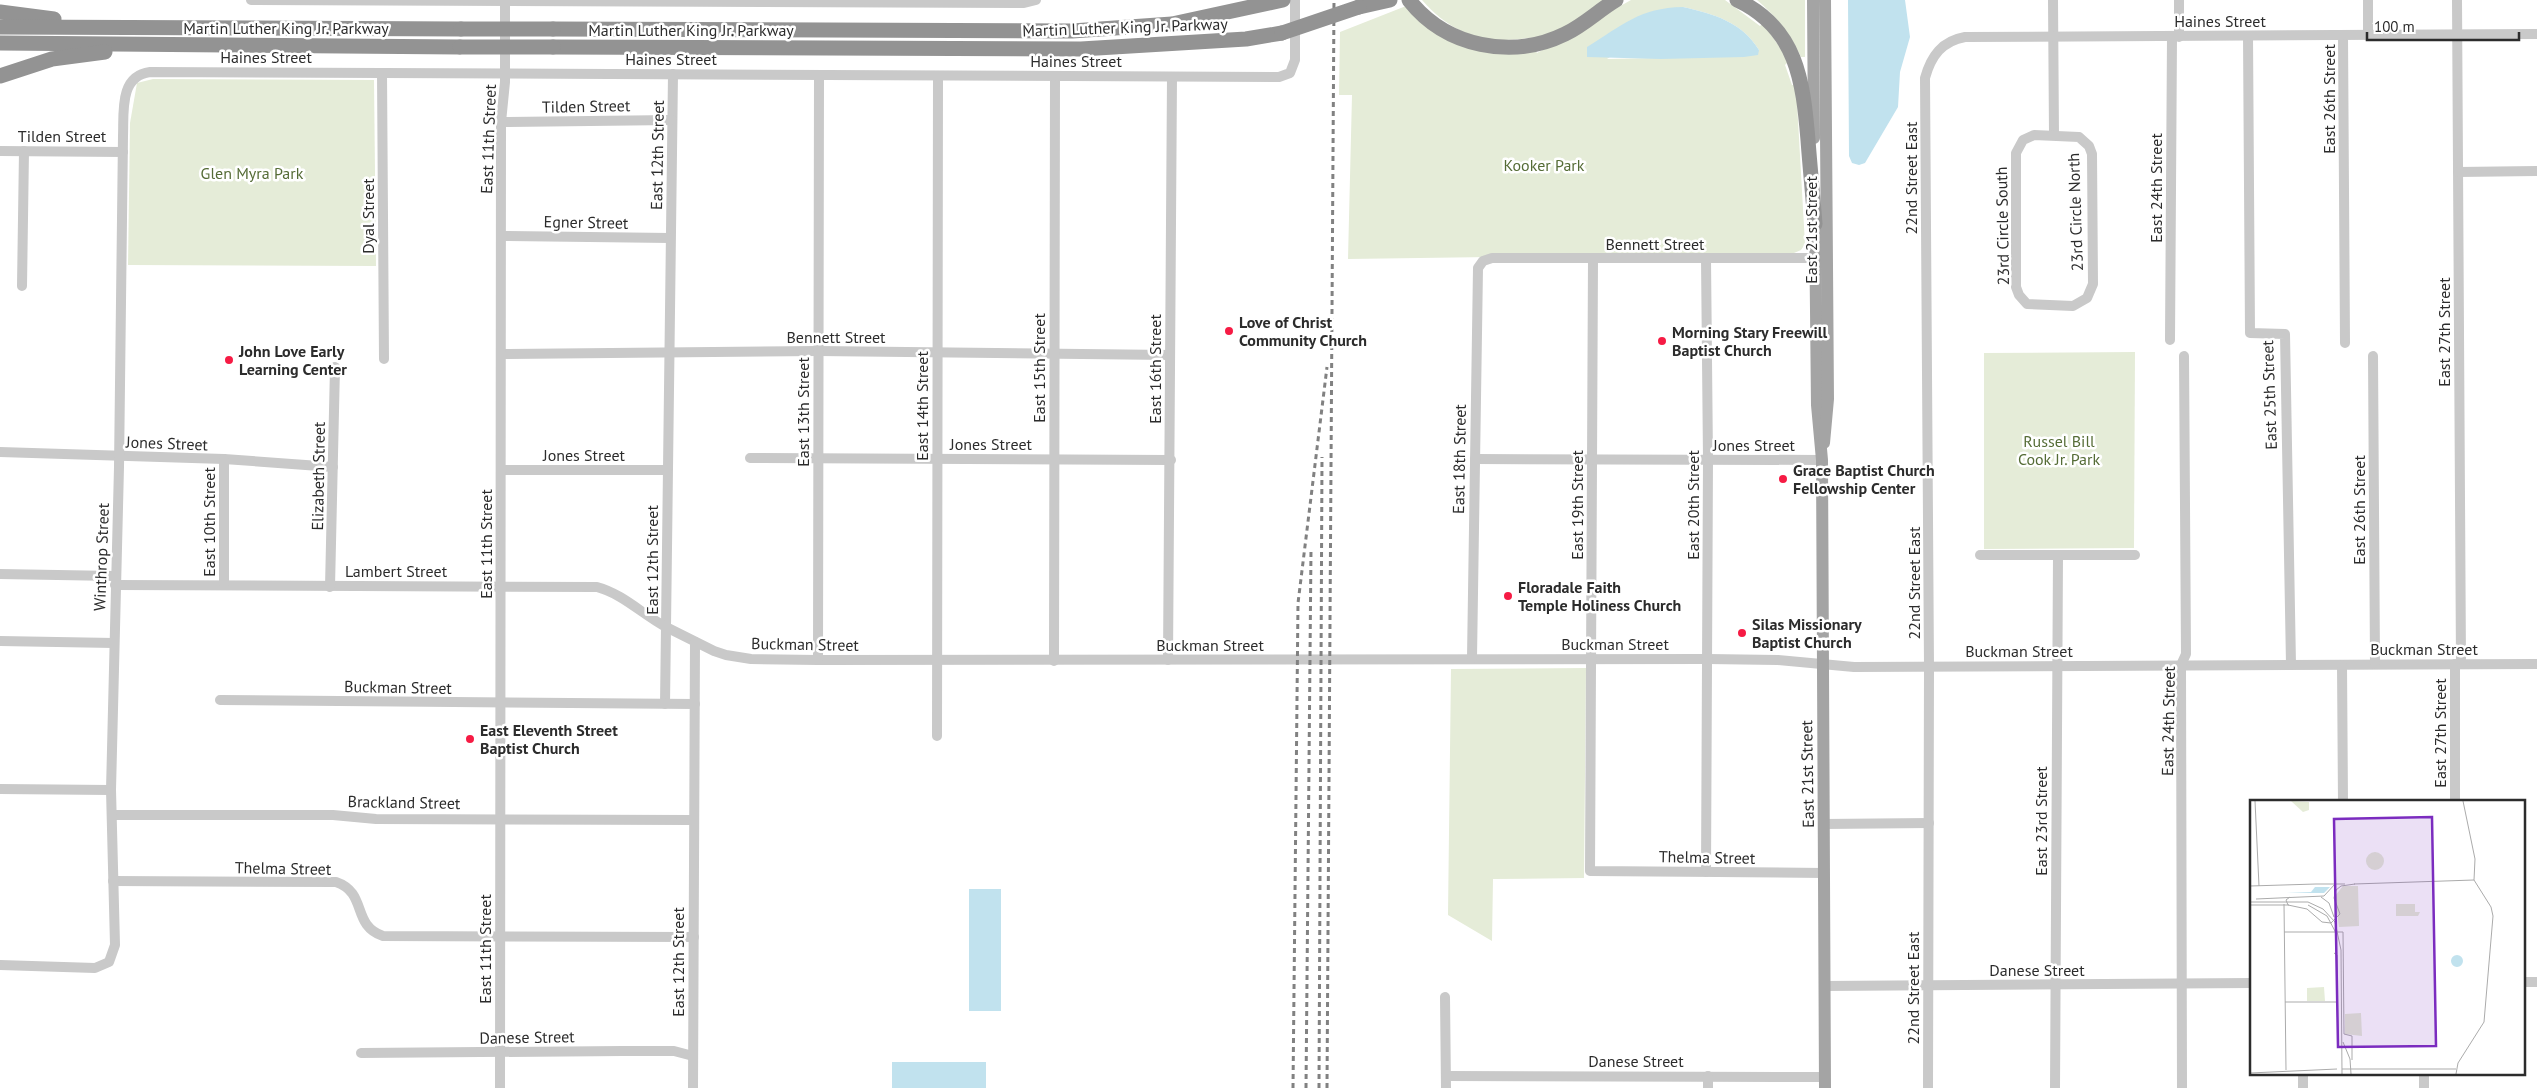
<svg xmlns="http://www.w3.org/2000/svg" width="2537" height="1088" viewBox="0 0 2537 1088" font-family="'PT Sans',sans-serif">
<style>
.green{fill:#e5ecd8;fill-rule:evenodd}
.water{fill:#c1e2ee}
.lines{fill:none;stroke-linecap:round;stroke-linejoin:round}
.minor{stroke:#c9c9c9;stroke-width:10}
.major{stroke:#a4a4a4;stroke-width:12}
.highway{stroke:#939393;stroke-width:15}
.rail{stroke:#818181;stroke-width:3;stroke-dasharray:5 4;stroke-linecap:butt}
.highway-bridge{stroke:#939393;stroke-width:15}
.poi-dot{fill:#f61b44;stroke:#fff;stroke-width:2}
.labels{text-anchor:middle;stroke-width:5;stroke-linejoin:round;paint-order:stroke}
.street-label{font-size:16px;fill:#2c2c2c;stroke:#fff}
.park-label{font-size:16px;fill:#556c36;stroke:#fff}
.poi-label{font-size:16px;font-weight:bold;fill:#2c2c2c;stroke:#fff;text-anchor:start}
.inset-road{fill:none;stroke:#ababab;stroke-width:1}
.view{fill:#7b2cbf;fill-opacity:0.15;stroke:#7b2cbf;stroke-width:2.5}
.inset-edge{fill:none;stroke:#2c2c2c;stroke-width:2.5}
</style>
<rect width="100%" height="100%" fill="#fff"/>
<g class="green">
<path d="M1422,0H1607C1590,12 1570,25 1551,34C1545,37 1536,37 1528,38C1484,45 1452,34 1422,0Z"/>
<path d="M1631,0H1725L1760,26L1763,23L1789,61L1785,65L1792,85H1796L1805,244L1801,250L1794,253L1348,259L1352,95H1339L1340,32L1406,6L1426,25L1535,49L1537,53ZM1683,7C1714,14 1742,22 1759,50L1704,57L1607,59Z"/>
<path d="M1757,0H1805V57H1801C1790,34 1777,17 1757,0Z"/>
<path d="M153,79L374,80L376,266L128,265L130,123L137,83Z"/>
<path d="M2135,352L2134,548L1984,549V353Z"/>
<path d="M1586,668L1584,878L1493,879L1492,941L1448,915L1451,669Z"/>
</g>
<g class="water">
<path d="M1848,0H1905L1910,37L1900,72L1898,107L1865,163L1859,165L1852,163L1849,156Z"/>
<path d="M1683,7C1714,14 1742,22 1759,50L1758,55L1744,57L1661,59L1587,57V47C1623,25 1639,8 1683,7Z"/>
<rect x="969" y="889" width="32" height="122"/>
<rect x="892" y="1062" width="94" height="26"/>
</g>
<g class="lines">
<g class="minor">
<path d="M251,0L1024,3L1036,0"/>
<path d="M2053,0L2054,135"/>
<path d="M2179,0V37"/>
<path d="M2368,0V36"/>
<path d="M2457,0L2461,664"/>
<path d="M2248,36L2250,333L2285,334L2291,665"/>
<path d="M2343,36L2345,343"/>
<path d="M382,73L384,359"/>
<path d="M673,74L666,627L714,651L726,655L751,659L818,660L1708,659L1778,660L1854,667L2537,664"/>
<path d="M501,122L672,120"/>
<path d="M2034,135L2079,137L2089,146L2092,154L2093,284L2087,298L2073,306L2027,304L2019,295L2016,287V153L2023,140Z"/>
<path d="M0,151L123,152"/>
<path d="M2458,172L2537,171"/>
<path d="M501,236L670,238"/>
<path d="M1593,259L1590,871L1824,873"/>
<path d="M1706,259L1708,460L1706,872"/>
<path d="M22,286L24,151"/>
<path d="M2170,340L2172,37"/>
<path d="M502,354L818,351L1170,355"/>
<path d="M2373,356L2375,664"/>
<path d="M0,452L224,459L333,467"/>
<path d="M750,458L1171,460"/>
<path d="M1475,459L1822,460"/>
<path d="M501,470H667"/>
<path d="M1980,555H2135"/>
<path d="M0,574L115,576"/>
<path d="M115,585L597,587C623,594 642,614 666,627L665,704"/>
<path d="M224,585V459"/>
<path d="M330,587L335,367"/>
<path d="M0,641L114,643"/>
<path d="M1472,658L1478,268L1483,261L1492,258H1822"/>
<path d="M818,660L819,75"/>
<path d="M1168,660L1172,77"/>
<path d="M1054,661L1055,76"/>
<path d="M2455,664V802"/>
<path d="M2342,665L2343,802"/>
<path d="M220,700L695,704"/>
<path d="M937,736L938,76"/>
<path d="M0,789L111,790"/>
<path d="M112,815H333L376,819L694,820"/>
<path d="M1824,824L1929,823"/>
<path d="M113,881L336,882C368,893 351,925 383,936L694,937"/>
<path d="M0,965L95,968L109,962L115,945L111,790L119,467L123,136C124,112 119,76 150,72L1279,77L1290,73L1295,60V0"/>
<path d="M2523,982H2537"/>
<path d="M1824,986L2251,983"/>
<path d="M1445,997L1446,1088"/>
<path d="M361,1053L623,1051H674L693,1056"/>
<path d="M2303,1074V1088"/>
<path d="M2424,1074V1088"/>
<path d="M1446,1076L1825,1077"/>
<path d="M1708,1076V1088"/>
<path d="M500,1088L501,122L505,82V0"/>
<path d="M693,1088L695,642"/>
<path d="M1928,1088L1929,667L1925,78C1931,56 1942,41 1965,37L2537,34"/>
<path d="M2055,1088L2058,555"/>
<path d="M2182,1088L2181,665L2186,654L2184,356"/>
</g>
<g class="major">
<path d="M1813,0L1814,138"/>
<path d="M1815,216L1817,405L1822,460L1825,1088"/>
<path d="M1824,443L1828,399L1825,0"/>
</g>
<g class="highway">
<path d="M1409,0C1446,47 1512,60 1565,34C1584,25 1599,10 1616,0"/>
<path d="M1737,0C1797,28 1803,81 1808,140C1810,168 1813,196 1815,224"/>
<path d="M1359,7L1390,0"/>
<path d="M0,12L54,19"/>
<path d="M0,27L461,29"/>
<path d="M553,29L1072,31L1172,24L1283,0"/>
<path d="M0,43L460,47"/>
<path d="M553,47L1081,49L1246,39L1282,33"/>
<path d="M0,76L52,59L105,52"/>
</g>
<g class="rail">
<path d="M1293,1088L1298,603L1327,367"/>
<path d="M1306,1088L1311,549"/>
<path d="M1319,1088L1322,457"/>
<path d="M1327,1088L1334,0"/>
</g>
<g class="highway-bridge">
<path d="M461,29H553"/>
<path d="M1282,33L1359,7"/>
<path d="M460,47H553"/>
</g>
</g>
<g class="poi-dot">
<circle cx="1229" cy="331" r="5"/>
<circle cx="1662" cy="341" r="5"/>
<circle cx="229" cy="360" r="5"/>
<circle cx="1783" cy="479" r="5"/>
<circle cx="1508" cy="596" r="5"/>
<circle cx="1742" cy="633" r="5"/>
<circle cx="470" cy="739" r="5"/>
</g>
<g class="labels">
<g class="street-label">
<text x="2220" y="27">Haines Street</text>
<text transform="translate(1125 27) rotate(-2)" y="6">Martin Luther King Jr. Parkway</text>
<text x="286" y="34">Martin Luther King Jr. Parkway</text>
<text x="691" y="36">Martin Luther King Jr. Parkway</text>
<text x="266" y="63">Haines Street</text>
<text x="671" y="65">Haines Street</text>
<text x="1076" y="67">Haines Street</text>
<text transform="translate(2329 99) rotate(-90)" y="6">East 26th Street</text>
<text transform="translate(586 106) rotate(-1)" y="6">Tilden Street</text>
<text x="62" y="142">Tilden Street</text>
<text transform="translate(488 139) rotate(-88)" y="6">East 11th Street</text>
<text transform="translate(657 155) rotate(-89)" y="6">East 12th Street</text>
<text transform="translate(1911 178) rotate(-90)" y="6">22nd Street East</text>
<text transform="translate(2156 188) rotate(-90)" y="6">East 24th Street</text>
<text transform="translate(2075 212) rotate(-92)" y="6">23rd Circle North</text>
<text transform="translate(368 216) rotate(-90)" y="6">Dyal Street</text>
<text transform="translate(586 222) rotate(1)" y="6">Egner Street</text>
<text transform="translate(2002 226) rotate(-91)" y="6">23rd Circle South</text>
<text transform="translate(1811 230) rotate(-90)" y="6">East 21st Street</text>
<text x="1655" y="250">Bennett Street</text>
<text transform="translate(2444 332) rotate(-90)" y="6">East 27th Street</text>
<text x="836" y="343">Bennett Street</text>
<text transform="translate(1039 368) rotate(-90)" y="6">East 15th Street</text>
<text transform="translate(1155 369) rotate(-90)" y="6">East 16th Street</text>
<text transform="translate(2269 395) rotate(-92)" y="6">East 25th Street</text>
<text transform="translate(922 406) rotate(-90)" y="6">East 14th Street</text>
<text transform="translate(803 412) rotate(-90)" y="6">East 13th Street</text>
<text transform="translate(167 443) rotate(2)" y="6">Jones Street</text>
<text x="991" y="450">Jones Street</text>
<text x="1754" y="451">Jones Street</text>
<text x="584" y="461">Jones Street</text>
<text transform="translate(1459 459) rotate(-89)" y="6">East 18th Street</text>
<text transform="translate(318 476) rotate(-89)" y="6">Elizabeth Street</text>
<text transform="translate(1577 505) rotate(-90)" y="6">East 19th Street</text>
<text transform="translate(1693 505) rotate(-90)" y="6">East 20th Street</text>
<text transform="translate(2359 510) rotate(-90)" y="6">East 26th Street</text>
<text transform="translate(209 522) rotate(-90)" y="6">East 10th Street</text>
<text transform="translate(486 544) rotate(-90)" y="6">East 11th Street</text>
<text transform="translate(101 557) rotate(-88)" y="6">Winthrop Street</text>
<text transform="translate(652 560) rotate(-90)" y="6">East 12th Street</text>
<text x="396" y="577">Lambert Street</text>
<text transform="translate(1914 583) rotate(-90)" y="6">22nd Street East</text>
<text transform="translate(805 644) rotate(1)" y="6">Buckman Street</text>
<text x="1615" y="650">Buckman Street</text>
<text x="1210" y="651">Buckman Street</text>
<text x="2424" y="655">Buckman Street</text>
<text x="2019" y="657">Buckman Street</text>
<text transform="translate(398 687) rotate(1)" y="6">Buckman Street</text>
<text transform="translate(2168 721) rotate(-89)" y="6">East 24th Street</text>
<text transform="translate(2440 733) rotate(-90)" y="6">East 27th Street</text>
<text transform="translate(1807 774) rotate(-91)" y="6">East 21st Street</text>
<text transform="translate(404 802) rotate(1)" y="6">Brackland Street</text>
<text transform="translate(2041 821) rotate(-90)" y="6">East 23rd Street</text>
<text transform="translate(1707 857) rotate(1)" y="6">Thelma Street</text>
<text transform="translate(283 868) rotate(1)" y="6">Thelma Street</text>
<text transform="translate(485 949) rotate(-90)" y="6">East 11th Street</text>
<text transform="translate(678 962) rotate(-90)" y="6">East 12th Street</text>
<text x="2037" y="976">Danese Street</text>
<text transform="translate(1913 988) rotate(-90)" y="6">22nd Street East</text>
<text transform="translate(527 1037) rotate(-1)" y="6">Danese Street</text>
<text x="1636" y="1067">Danese Street</text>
</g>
<g class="park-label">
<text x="1544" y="171">Kooker Park</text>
<text x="252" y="179">Glen Myra Park</text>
<text x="2059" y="447">Russel Bill<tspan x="2059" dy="18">Cook Jr. Park</tspan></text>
</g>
<g class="poi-label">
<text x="1239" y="328">Love of Christ<tspan x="1239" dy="18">Community Church</tspan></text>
<text x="1672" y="338">Morning Stary Freewill<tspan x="1672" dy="18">Baptist Church</tspan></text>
<text x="239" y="357">John Love Early<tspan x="239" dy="18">Learning Center</tspan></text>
<text x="1793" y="476">Grace Baptist Church<tspan x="1793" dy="18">Fellowship Center</tspan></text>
<text x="1518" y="593">Floradale Faith<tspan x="1518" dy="18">Temple Holiness Church</tspan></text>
<text x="1752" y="630">Silas Missionary<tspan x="1752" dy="18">Baptist Church</tspan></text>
<text x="480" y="736">East Eleventh Street<tspan x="480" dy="18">Baptist Church</tspan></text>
</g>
</g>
<g transform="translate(2250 800)">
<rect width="275" height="275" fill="#fff"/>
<path d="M41,1L59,2V10L53,12ZM116 61a9 9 0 1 1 18 0a9 9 0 1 1-18 0ZM93,86H108L109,126L89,127L85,96ZM146,104H165V112H170L168,116H146ZM74,187L75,201H57V188ZM111,213L112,236L95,234V214Z" fill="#e5ecd8"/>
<path d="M65,87H80L74,93H36L61,92ZM201 161a6 6 0 1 1 12 0a6 6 0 1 1-12 0Z" fill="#c1e2ee"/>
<path class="inset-road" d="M5,1L9,86M66,84H95M104,84L224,80M0,86L66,84M40,97L36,100L38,105L57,109L72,122L81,123L90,114L84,98L86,90L91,86L105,84M71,97L79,103L84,117M6,99L74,96L85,84M0,102H58L73,109L85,122L91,150L92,274M34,104L36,270M0,105H39M58,105L77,116L86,133M34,132H93L94,234L102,236V260M84,153L87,155L88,245M35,202H87M93,242L100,259L101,274M92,269H206M0,273L87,269M206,274L208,263L234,222L243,116L241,107L224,80L225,59L213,1"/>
<path class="view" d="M182,17L186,246L88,247L84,19Z"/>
<rect width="275" height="275" class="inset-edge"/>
</g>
<path d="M2367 32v8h152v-8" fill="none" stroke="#2c2c2c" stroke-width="2.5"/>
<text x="2374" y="32" font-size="15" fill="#2c2c2c" stroke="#ffffff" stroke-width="4" paint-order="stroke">100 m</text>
</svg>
